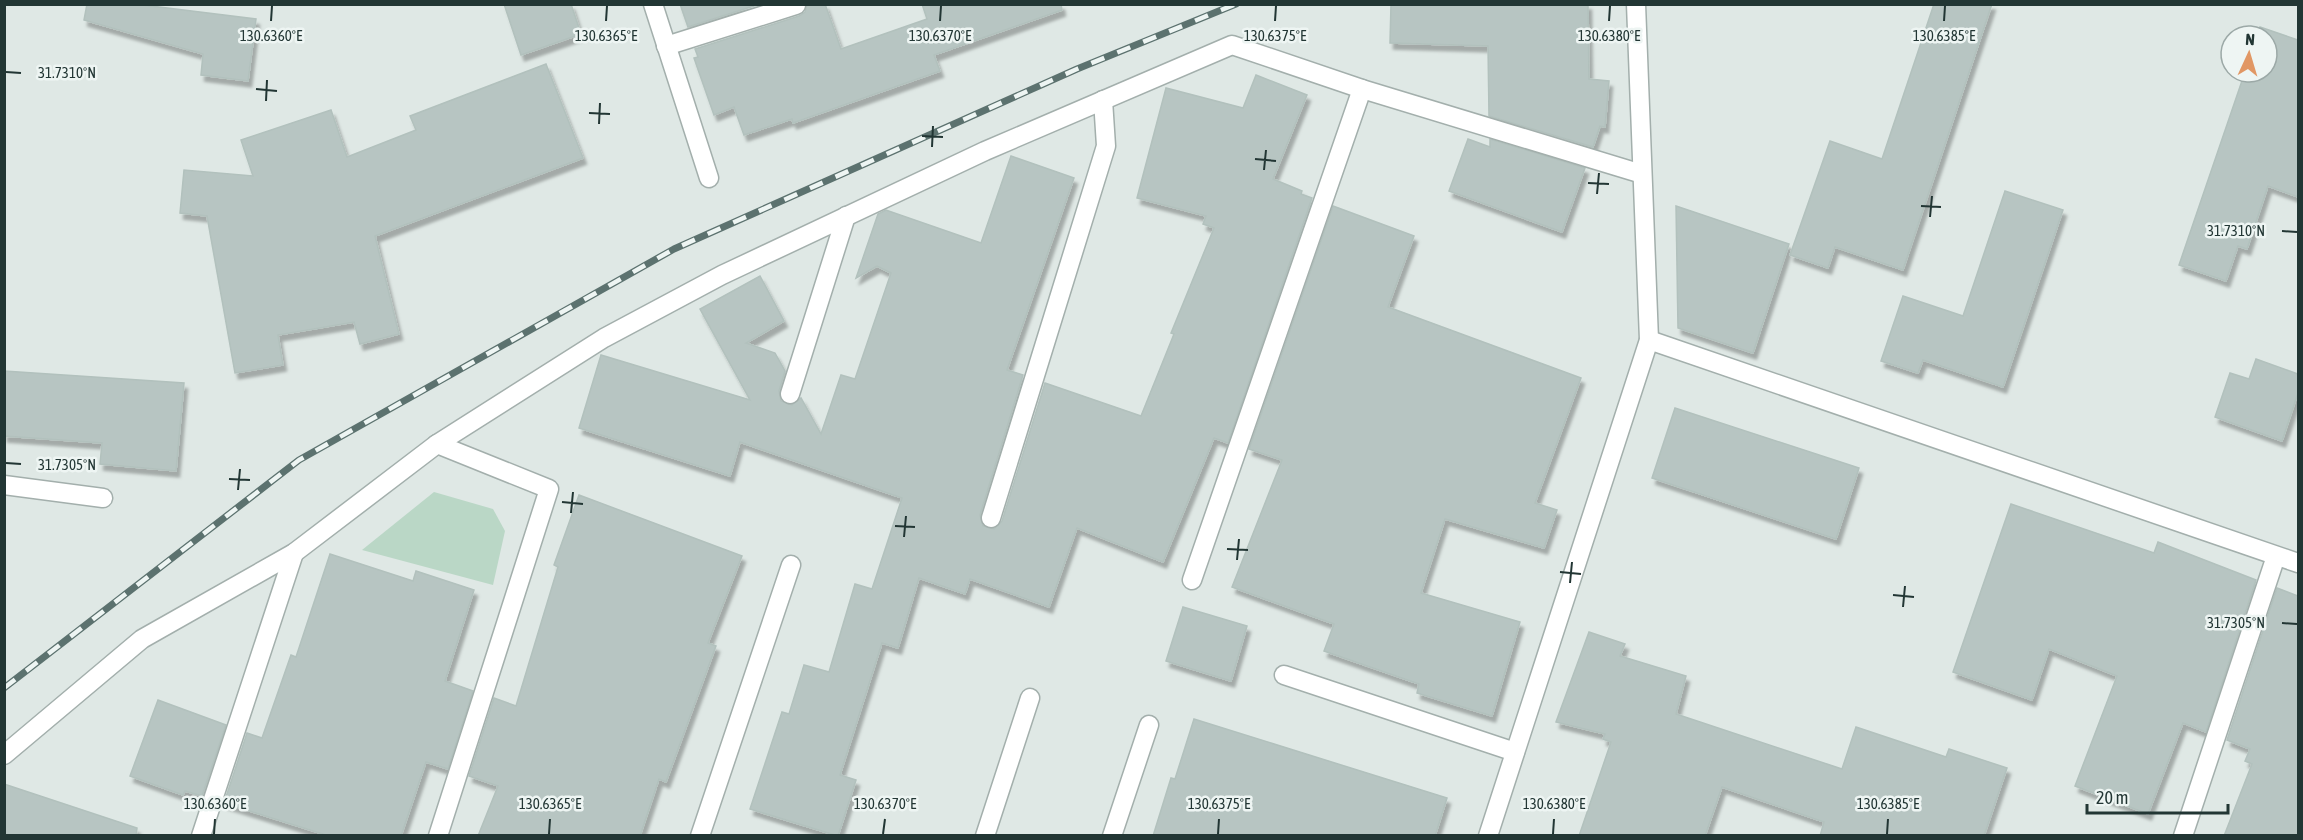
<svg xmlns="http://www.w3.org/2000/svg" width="2303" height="840" viewBox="0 0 2303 840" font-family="'Asap Condensed',sans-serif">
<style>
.green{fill:#bad7c6}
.building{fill:#b7c5c2;stroke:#b2c1bd;stroke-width:1.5;filter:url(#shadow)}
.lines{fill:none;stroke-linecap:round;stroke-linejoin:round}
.minor-casing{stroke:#a3afac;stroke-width:21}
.minor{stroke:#fff;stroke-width:18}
.rail-casing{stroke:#5c726f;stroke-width:7}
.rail{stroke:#eef5f3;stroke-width:4.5;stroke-dasharray:14;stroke-linecap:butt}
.ticks{fill:none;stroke:#223634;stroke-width:2}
.ticks-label{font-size:15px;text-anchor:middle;fill:#223634;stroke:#eef5f3;stroke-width:5;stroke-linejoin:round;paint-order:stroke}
</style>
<defs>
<filter id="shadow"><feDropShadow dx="3.5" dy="6" stdDeviation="1.5" flood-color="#0004"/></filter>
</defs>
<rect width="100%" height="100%" fill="#dfe8e5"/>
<path class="green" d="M434,492L493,509L505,531L493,585L362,550Z"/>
<g class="building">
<path d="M87,4H135L256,19L248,81L201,75L203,54L84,20Z"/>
<path d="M504,4H571L581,34L521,55Z"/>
<path d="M680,4H760L688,27Z"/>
<path d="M807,4H825L841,49L927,19L922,4H1061L1062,10L934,55L940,71L793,123L792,119L744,135L734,107L714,115L694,58L698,57L695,49L799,16L805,12Z"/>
<path d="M1391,4H1588L1589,79L1609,81L1605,127L1600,126L1593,147L1489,116L1488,46L1390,43Z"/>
<path d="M1934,4H1992L1903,270L1835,247L1828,268L1790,255L1830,141L1882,159Z"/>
<path d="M2260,27L2298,40V197L2268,186L2247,249L2238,246L2226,281L2179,265L2245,72H2267V36H2257Z"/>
<path d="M546,64L583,158L375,236L399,334L360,344L354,322L278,335L283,365L235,373L207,216L180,213L184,170L253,176L241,140L331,110L347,157L416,130L410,116Z"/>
<path d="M1256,75L1307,95L1273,179L1302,191L1301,194L1312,198L1228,443L1214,438L1163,562L1077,528L1049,607L970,579L965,594L919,578L898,648L882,643L840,775L856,780L838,836L750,809L782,712L789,714L804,665L829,672L855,584L872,589L902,498L740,442L730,476L579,428L601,355L750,400L700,309L760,276L784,321L746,343L775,353L785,371L779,391L781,401L792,405L801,398L821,434L841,375L855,379L891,273L877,266L856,278L878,214L886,210L981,243L1011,156L1074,178L1007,370L1023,375L980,515L983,526L994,529L1002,521L1045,383L1141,416L1174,334L1171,333L1214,228L1203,224L1206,216L1137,198L1166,88L1243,108Z"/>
<path d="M1468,139L1490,147V139L1585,168L1562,232L1449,191Z"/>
<path d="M2005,191L2063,210L2003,387L1923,360L1918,373L1881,361L1903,296L1963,316Z"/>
<path d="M1333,206L1414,236L1388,307L1581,378L1535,503L1557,510L1544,548L1445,519L1421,593L1520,622L1492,716L1417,693L1419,684L1324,651L1334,624L1232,587L1282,460L1249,449Z"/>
<path d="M1676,206L1789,244L1753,353L1678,328Z"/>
<path d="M2256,359L2298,374V393L2282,441L2215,417L2230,373L2249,379Z"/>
<path d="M4,371L184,383L176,471L100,464L102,443L4,436Z"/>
<path d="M1675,408L1859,468L1836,539L1652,478Z"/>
<path d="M579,495L742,556L708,643L716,646L666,782L659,779L640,836H478L498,786L469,776L494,698L516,706L558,567L554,565Z"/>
<path d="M2011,504L2154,553L2158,542L2256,580L2206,732L2183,723L2148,814L2075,786L2117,676L2049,649L2032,700L1953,672Z"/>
<path d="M330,554L413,581L416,571L474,590L445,681L473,691L448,769L426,762L401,836H329L224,803L247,733L262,738L291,655L296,657Z"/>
<path d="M2277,588L2298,596V836H2224L2252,764L2245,761L2250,749L2227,740Z"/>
<path d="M1183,607L1247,626L1231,681L1166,661Z"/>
<path d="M1589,632L1625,644L1620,656L1686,676L1676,714L1842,769L1856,727L1946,757L1949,749L2007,768L1984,836H1820L1824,822L1722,787L1705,836H1579L1611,742L1603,739L1605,734L1556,722Z"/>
<path d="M158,700L226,725L202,796L185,791L183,795L130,776Z"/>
<path d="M1194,719L1447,798L1435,836H1153L1171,778L1175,779Z"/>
<path d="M4,784L137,828L136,836H4Z"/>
</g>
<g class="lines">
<defs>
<g id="minor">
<path d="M653,4L709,178"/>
<path d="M666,46L796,5"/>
<path d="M1649,340L2298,563"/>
<path d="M790,394L846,216"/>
<path d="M437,444L549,489L438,836"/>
<path d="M4,485L103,498"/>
<path d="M991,518L1106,146L1103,100"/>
<path d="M1192,580L1362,89"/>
<path d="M1284,675L1515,752"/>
<path d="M4,755L142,639L294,553L437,444L604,338L722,275L985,151L1232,45L1362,89L1642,174"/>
<path d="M201,836L294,553"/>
<path d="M700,836L791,565"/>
<path d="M985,836L1030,698"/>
<path d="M1112,836L1149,725"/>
<path d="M1488,836L1649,340L1636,4"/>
<path d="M2183,836L2276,556"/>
</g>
</defs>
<use href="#minor" class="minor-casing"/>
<use href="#minor" class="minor"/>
<defs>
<path id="rail" d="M4,688L299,460L674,249L1077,69L1236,4"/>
</defs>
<use href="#rail" class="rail-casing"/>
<use href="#rail" class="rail"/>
</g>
<path class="ticks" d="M271,21L272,6M606,21L607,6M940,21L941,6M1275,21L1276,6M1609,21L1610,6M1944,21L1945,6M6,72L21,73M256,89L277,91M266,101L267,80M589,113L610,114M599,124L600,103M922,136L943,137M932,147L933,126M1255,159L1276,161M1264,170L1266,150M1588,183L1609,184M1597,194L1599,173M1921,206L1941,207M1930,217L1932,196M2282,231L2297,232M6,463L21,464M229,479L250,480M238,490L240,469M562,502L583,504M571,513L573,492M895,526L915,527M904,537L906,516M1227,549L1248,550M1237,560L1239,539M1560,572L1581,574M1570,583L1572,562M1893,595L1914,597M1903,607L1905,586M2282,623L2297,624M214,834L215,819M549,834L550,819M883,834L885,819M1218,834L1219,819M1553,834L1554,819M1887,834L1888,819"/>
<g class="ticks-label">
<text x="271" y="41">130.6360°E</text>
<text x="606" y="41">130.6365°E</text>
<text x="940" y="41">130.6370°E</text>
<text x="1275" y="41">130.6375°E</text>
<text x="1609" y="41">130.6380°E</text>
<text x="1944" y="41">130.6385°E</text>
<text x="67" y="78">31.7310°N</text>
<text x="2236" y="236">31.7310°N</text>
<text x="67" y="470">31.7305°N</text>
<text x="2236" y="628">31.7305°N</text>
<text x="215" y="809">130.6360°E</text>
<text x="550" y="809">130.6365°E</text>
<text x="885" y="809">130.6370°E</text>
<text x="1219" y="809">130.6375°E</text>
<text x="1554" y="809">130.6380°E</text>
<text x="1888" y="809">130.6385°E</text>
</g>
<rect width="2303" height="840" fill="none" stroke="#223634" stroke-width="12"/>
<g transform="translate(2249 54) rotate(4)"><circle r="28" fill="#eef5f3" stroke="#9ca9a7" stroke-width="1.5"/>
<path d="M0-4.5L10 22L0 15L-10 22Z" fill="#e19764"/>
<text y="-9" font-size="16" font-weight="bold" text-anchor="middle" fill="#223634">N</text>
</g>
<path d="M2087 804v9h141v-9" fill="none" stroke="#223634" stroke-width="3"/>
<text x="2096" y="804" font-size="18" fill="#223634" stroke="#eef5f3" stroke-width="4.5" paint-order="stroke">20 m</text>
</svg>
